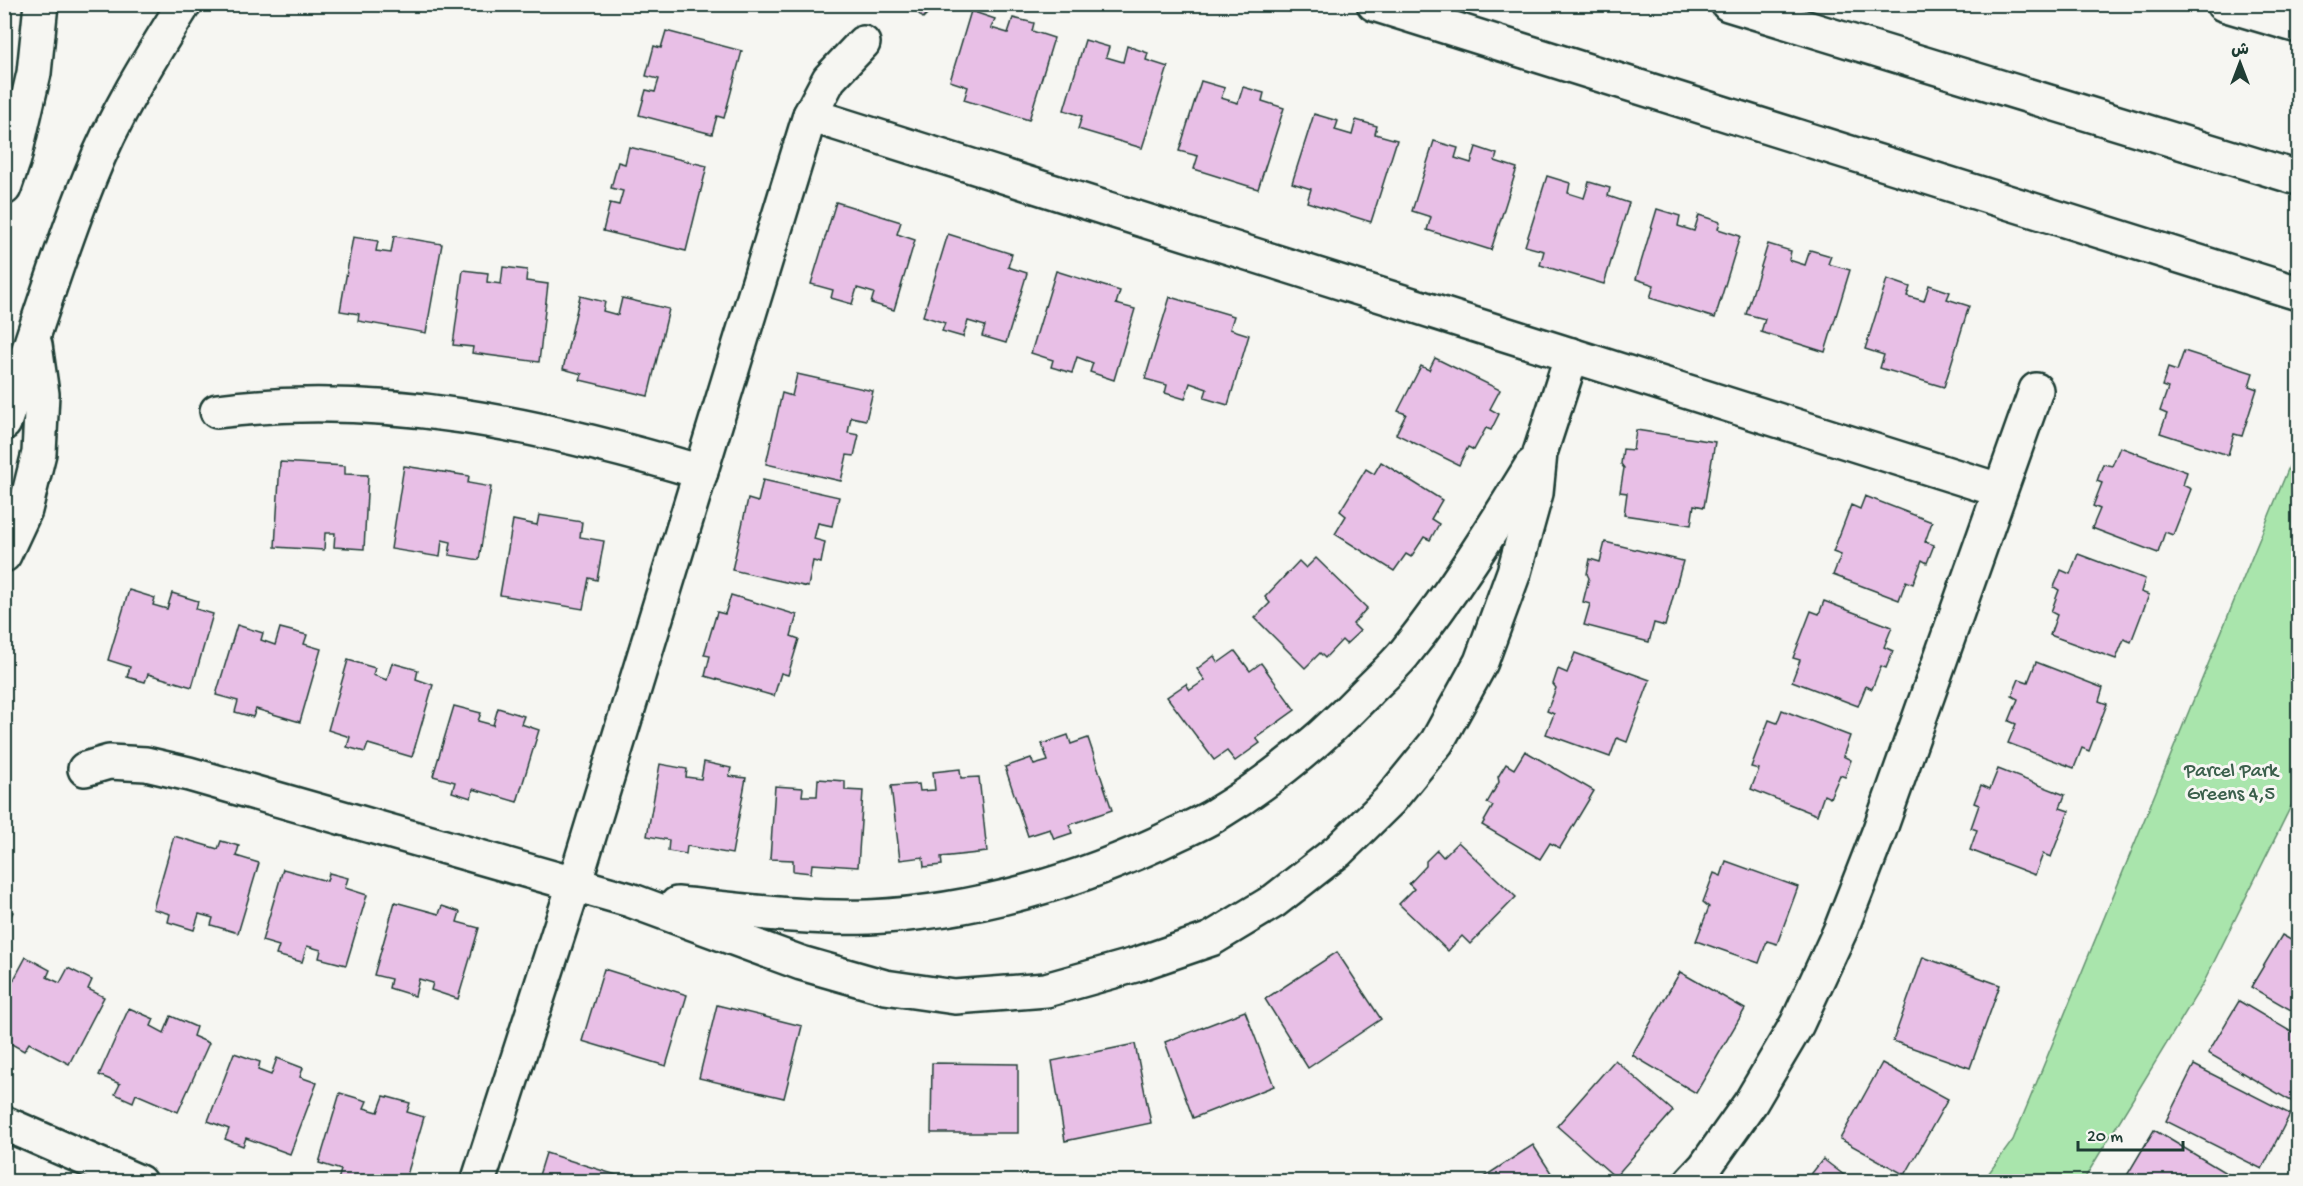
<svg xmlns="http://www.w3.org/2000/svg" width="2303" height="1186" viewBox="0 0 2303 1186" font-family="'Gochi Hand','Playpen Sans Arabic',sans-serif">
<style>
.green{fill:#a9e5ac;stroke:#649170;stroke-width:1.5}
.building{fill:#e8bfe6;stroke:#1f3d34;stroke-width:1.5}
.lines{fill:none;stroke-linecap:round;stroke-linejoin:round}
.minor-casing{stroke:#1f3d34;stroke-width:38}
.tertiary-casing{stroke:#1f3d34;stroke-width:38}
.minor{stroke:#f6f6f2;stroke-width:33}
.tertiary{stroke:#f6f6f2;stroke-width:33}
.labels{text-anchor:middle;stroke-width:6;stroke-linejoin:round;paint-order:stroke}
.park-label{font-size:20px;fill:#3b5f4c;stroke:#f6f6f2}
</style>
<rect width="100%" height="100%" fill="#f6f6f2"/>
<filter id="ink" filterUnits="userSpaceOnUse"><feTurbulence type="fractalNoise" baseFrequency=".0167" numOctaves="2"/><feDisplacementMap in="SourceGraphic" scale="12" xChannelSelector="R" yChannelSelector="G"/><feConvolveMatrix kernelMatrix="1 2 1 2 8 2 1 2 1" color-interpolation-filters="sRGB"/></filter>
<g filter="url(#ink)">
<path class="green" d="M2298,445V792L2204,982L2083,1181H1983L2013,1140Z"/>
<g class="building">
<path d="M909,4H937L923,18Z"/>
<path d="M971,11L995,19L991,28L1008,33L1013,18L1034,23L1032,31L1054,38L1029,120L964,100L968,87L950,81Z"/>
<path d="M666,31L742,51L724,118L717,116L712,134L639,115L646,90L655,92L659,79L646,76L654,46L661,48Z"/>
<path d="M1085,40L1109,47L1106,57L1123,62L1127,46L1148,53L1146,60L1168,67L1142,148L1078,129L1082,116L1064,110Z"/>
<path d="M1201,81L1225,88L1221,98L1238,103L1243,87L1264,93L1262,101L1284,108L1258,189L1194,169L1198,156L1179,151Z"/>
<path d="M1314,114L1338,121L1335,130L1352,135L1356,120L1377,126L1375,134L1397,140L1371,222L1307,202L1311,189L1292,183Z"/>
<path d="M1434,141L1458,148L1455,158L1471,163L1476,147L1497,154L1495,161L1517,168L1491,250L1427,230L1431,217L1412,211Z"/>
<path d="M629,147L707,166L686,251L603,231L610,203L619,205L623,191L611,188L618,162L625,164Z"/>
<path d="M1547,176L1570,183L1568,193L1584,198L1589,182L1610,188L1608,196L1629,203L1604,284L1540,265L1544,251L1525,246Z"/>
<path d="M836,202L901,222L897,234L915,240L894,310L871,303L874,293L857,288L852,304L831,298L833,290L811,284Z"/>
<path d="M1657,209L1680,216L1678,226L1694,231L1699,215L1720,222L1718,229L1740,236L1715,318L1650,298L1654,285L1636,279Z"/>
<path d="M948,234L1012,254L1008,267L1027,273L1006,343L982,336L985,326L968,321L963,337L942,331L945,323L923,316Z"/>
<path d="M394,236L442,244L426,333L358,321L359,314L340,311L353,237L378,241L376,251L391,253Z"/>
<path d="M1768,244L1791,251L1789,260L1805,265L1810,250L1831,256L1828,264L1850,270L1825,352L1761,332L1765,319L1746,314Z"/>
<path d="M503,267L527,270L526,281L548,284L539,362L472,353L473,347L453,345L463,270L488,273L487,282L501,284Z"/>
<path d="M1056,271L1120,291L1116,304L1135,309L1114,380L1090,372L1093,363L1077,357L1072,373L1051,367L1053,360L1031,353Z"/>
<path d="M1887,279L1910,287L1907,296L1924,301L1929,285L1950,292L1947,299L1969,306L1944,387L1880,368L1884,355L1865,349Z"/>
<path d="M580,296L605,302L603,311L618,315L622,298L669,309L648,396L580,380L582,374L563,369Z"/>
<path d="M1170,297L1234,316L1230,329L1249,335L1228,405L1204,398L1207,389L1190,383L1185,399L1165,393L1167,385L1145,379Z"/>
<path d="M2184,351L2253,373L2249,386L2257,389L2242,436L2234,434L2228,455L2160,433L2167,414L2160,411L2168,388L2162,386L2168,368L2177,371Z"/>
<path d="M1435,358L1500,390L1490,409L1499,414L1491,430L1486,428L1474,450L1468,447L1459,465L1396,434L1406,414L1398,411L1421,366L1429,370Z"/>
<path d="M797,374L873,391L866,420L851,417L848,433L859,435L854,456L847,455L841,481L766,464L782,393L792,396Z"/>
<path d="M1636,430L1715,442L1704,507L1694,505L1691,525L1624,515L1627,493L1620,492L1624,468L1621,464L1623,449L1633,450Z"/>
<path d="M2120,447L2187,472L2183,485L2191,489L2173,535L2165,532L2158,553L2092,528L2100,509L2093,506L2102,483L2097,481L2103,464L2112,466Z"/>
<path d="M280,462L345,466V474L368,475L364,549L334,547L335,533H325L324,550L275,547Z"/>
<path d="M1381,462L1442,500L1431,519L1439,524L1430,540L1424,537L1411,557L1406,554L1394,571L1335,534L1346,516L1340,511L1366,469L1374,474Z"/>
<path d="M404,466L469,476L468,483L491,487L479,560L449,555L451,542L442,540L440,557L391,549Z"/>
<path d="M763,480L839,497L832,526L818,523L814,539L825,542L821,563L813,561L808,587L732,570L748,499L758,502Z"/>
<path d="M1865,496L1932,522L1925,542L1934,545L1927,563L1922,560L1913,584L1906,581L1899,600L1833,575L1841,555L1833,552L1851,505L1860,509Z"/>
<path d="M539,515L582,522L580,537L604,541L597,580L589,578L583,609L500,595L513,520L537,525Z"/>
<path d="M1605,542L1683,561L1665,626L1654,623L1649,642L1584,625L1590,604L1583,602L1589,578L1587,574L1590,559L1600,562Z"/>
<path d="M2078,554L2145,579L2141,592L2149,595L2131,642L2124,639L2116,659L2050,635L2057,615L2051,612L2059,590L2054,587L2061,570L2070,574Z"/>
<path d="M1316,558L1367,608L1353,624L1360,631L1346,644L1342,640L1325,658L1320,653L1305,668L1255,618L1270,603L1265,597L1299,561L1306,568Z"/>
<path d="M129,590L155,598L153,605L167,609L172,593L198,601L196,609L213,614L192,687L148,674L145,682L127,677L130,667L108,660Z"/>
<path d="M731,595L797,615L791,636L799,639L788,675L781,673L774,696L705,676L710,656L704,655L717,612L725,614Z"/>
<path d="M1824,601L1892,627L1884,647L1893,651L1886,668L1881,666L1872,689L1866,686L1858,706L1792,681L1800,660L1793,658L1811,611L1819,614Z"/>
<path d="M237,625L263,633L261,640L275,645L280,628L307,635L304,644L321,649L300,722L256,709L253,717L235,712L238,701L216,695Z"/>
<path d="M1235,651L1250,671L1261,663L1295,710L1256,738L1260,743L1235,761L1227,751L1214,760L1167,697L1186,684L1190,690L1205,680L1197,669L1214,656L1218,663Z"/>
<path d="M1575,653L1650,680L1627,742L1617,738L1610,757L1546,734L1554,714L1547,711L1556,688L1553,684L1558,669L1567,673Z"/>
<path d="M348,660L375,668L373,675L387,680L392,663L418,670L416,679L433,685L412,757L368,744L365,752L347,747L350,737L328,730Z"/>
<path d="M2036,662L2103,688L2099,701L2107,704L2089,751L2082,748L2074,768L2008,743L2016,724L2009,721L2018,699L2012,696L2019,679L2028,682Z"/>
<path d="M454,706L481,713L478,721L493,725L498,708L524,716L521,724L539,730L517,802L473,789L471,798L452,792L455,782L433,776Z"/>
<path d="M1782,710L1850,736L1843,756L1851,760L1845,777L1840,775L1830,798L1824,795L1817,815L1751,789L1759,769L1751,767L1769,720L1777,723Z"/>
<path d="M1068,735L1071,744L1088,738L1112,810L1069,825L1072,833L1054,839L1050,829L1028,836L1005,767L1031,758L1034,765L1048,761L1042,744Z"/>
<path d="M1525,751L1594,791L1560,848L1550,843L1540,859L1482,825L1493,806L1487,803L1499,782L1498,777L1506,764L1514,769Z"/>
<path d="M704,762L731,768L729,776L746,778L732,854L687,846L686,854L668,851L669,840L647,836L660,764L687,769L686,777L701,779Z"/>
<path d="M960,769L961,778L979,777L987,852L941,857L942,865L924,867L923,857L900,860L891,786L919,784L920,791L935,790L933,772Z"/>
<path d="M1998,769L2065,795L2060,808L2069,811L2051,857L2043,854L2035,875L1970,850L1977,830L1971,828L1979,805L1974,803L1981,785L1990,789Z"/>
<path d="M818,779L845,781V790L863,791L858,867L812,864L811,873L793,871V860L770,859L775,786L803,788L802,796H817Z"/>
<path d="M174,836L218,849L221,841L239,846L236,856L259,863L238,933L211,925L213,918L199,914L194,930L168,922L170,914L153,909Z"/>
<path d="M1458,842L1516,897L1470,944L1462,936L1448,951L1399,904L1414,889L1409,884L1426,866V861L1437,850L1443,857Z"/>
<path d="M1726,861L1798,887L1777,944L1767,941L1759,963L1696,941L1709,907L1703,902L1714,873L1721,876Z"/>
<path d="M283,869L327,881L329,873L348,878L345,888L367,895L346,965L319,958L321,950L307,946L302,962L276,955L279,946L262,941Z"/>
<path d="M395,902L439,914L442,906L460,912L457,922L479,928L458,999L431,990L433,983L419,979L415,996L389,988L391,979L374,975Z"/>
<path d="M4,908L13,912L4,929Z"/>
<path d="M2282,935L2298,944V1014L2251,987Z"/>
<path d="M1337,952L1381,1019L1308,1068L1265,999Z"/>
<path d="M26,957L50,970L47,977L60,983L68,968L92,980L88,989L104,997L69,1064L29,1043L24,1051L8,1042L12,1033L4,1029V998Z"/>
<path d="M1923,957L2000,985L1970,1068L1893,1041Z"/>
<path d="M604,969L687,995L666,1066L582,1041Z"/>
<path d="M1680,972L1745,1009L1696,1093L1632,1055Z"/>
<path d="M2239,1001L2298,1036V1105L2208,1053Z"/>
<path d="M717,1005L802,1026L784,1098L699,1078Z"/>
<path d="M129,1008L154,1019L151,1026L164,1033L171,1016L196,1027L193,1036L209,1043L178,1112L136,1094L133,1102L115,1094L120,1084L99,1075Z"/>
<path d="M1245,1011L1274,1086L1193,1118L1165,1042Z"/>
<path d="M1135,1044L1151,1123L1065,1141L1052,1061Z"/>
<path d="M234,1053L260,1062L258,1070L271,1075L277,1058L303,1068L300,1077L317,1083L290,1154L246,1138L243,1146L225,1139L229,1129L208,1121Z"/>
<path d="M1615,1060L1673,1111L1615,1177L1557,1126Z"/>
<path d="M932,1063L1018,1064V1133H931Z"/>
<path d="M1882,1063L1948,1099L1905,1175L1840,1139Z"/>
<path d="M2194,1065L2290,1114L2262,1169L2166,1121Z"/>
<path d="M340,1093L367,1101L364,1108L378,1112L384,1096L410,1103L407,1112L424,1117L405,1182H375L359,1177L358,1182H344L338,1180L341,1170L319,1163Z"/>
<path d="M2154,1130L2241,1182H2123Z"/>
<path d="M1533,1145L1557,1182H1476Z"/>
<path d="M546,1153L629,1179L628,1182H537Z"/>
<path d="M1823,1159L1853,1182H1805Z"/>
</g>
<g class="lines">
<defs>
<g id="minor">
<path d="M2223,4L2298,26"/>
<path d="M810,115L1999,490"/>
<path d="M217,411C384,390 542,425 701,472"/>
<path d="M85,769L109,762L146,764L189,774L630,900L801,963L885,987L955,997L1046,990L1135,965L1211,939L1274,901L1338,851L1389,801L1437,742L1481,662L1514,572L1536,493L1540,453L1572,355"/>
<path d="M677,904C740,910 805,919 869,917C974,912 1079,882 1173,836C1187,829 1202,823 1215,815C1273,780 1321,740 1368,691C1380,679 1393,667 1404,654C1452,594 1492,530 1532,465"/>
<path d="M4,1123L139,1182"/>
<path d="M478,1182L574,885L810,115L829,79L863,43"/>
<path d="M1691,1182L1705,1167L1751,1102L1797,1024L1841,929L1879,832L2036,390"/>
</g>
<g id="tertiary">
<path d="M1374,4L2298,293"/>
<path d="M1728,4L2298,178"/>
<path d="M4,188L14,159L34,73L41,4"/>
<path d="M4,423C33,341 57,257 90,177C114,116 149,60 184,4"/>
<path d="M4,555L25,510L39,453L42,394L35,345"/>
</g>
</defs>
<use href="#minor" class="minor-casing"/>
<use href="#tertiary" class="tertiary-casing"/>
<use href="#minor" class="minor"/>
<use href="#tertiary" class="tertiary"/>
</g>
</g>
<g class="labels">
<g class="park-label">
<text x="2231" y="776">Parcel Park<tspan x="2231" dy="23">Greens 4,5</tspan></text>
</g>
</g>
<rect width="2303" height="1186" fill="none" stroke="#f6f6f2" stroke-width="24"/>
<rect x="12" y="12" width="2279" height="1162" fill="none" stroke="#1f3d34" stroke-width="2" filter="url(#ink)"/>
<g transform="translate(2240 63)" stroke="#f6f6f2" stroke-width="4.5" paint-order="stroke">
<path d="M0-4.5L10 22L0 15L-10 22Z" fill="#1f3d34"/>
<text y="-9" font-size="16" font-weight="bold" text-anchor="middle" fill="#1f3d34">ش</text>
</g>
<path d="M2078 1141v9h105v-9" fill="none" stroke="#1f3d34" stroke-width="3"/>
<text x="2087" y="1141" font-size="18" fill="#1f3d34" stroke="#f6f6f2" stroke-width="4.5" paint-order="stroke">20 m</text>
</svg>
